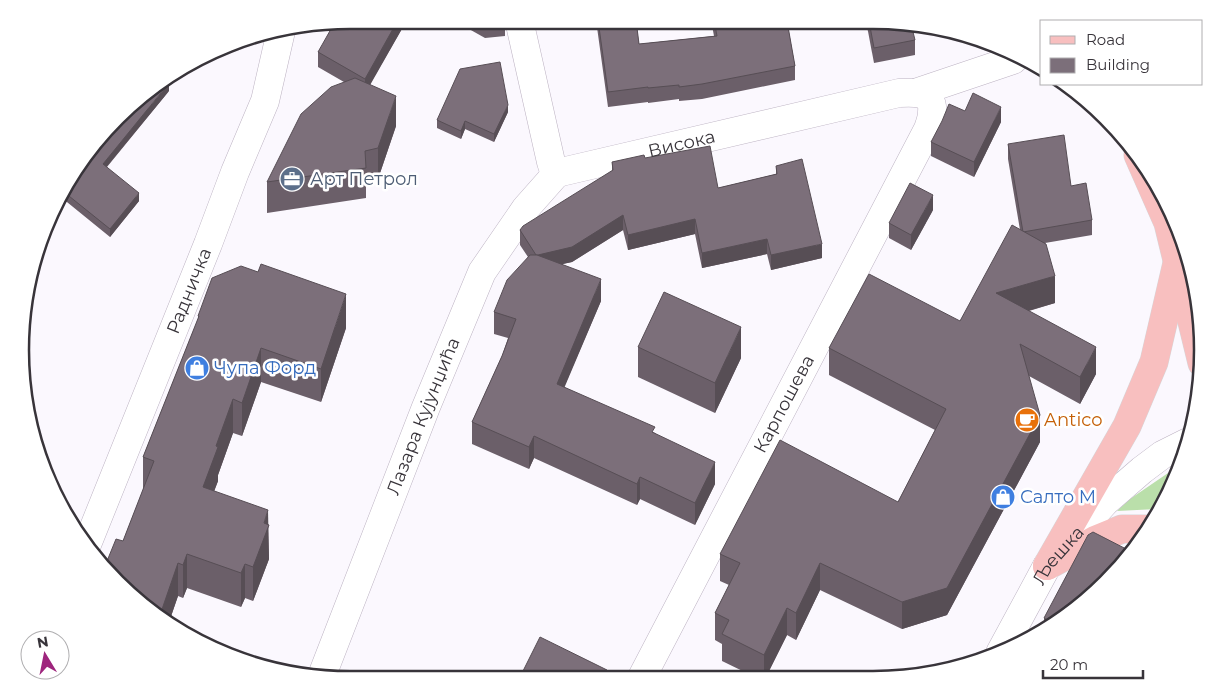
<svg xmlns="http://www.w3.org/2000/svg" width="1223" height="700" viewBox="0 0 1223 700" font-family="Montserrat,sans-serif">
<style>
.green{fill:#badfaa}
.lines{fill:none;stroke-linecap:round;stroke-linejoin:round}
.minor-casing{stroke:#bdb3c3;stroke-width:29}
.major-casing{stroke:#d7d6d8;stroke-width:29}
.minor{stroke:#fff;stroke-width:28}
.major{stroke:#f8bfbf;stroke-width:28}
.wall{fill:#6b5f69}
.shaded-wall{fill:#574e55}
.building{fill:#7c6f7a;stroke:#574e55}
.labels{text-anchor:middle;stroke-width:5;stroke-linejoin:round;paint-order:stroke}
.street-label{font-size:18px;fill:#38343a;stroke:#fff}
.service-label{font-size:18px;fill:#4e5e75;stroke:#fff;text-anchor:start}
.shop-label{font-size:18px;fill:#366cbe;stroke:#fff;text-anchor:start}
.food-label{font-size:18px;fill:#c56008;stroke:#fff;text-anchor:start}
.rim{fill:none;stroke:#38343a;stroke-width:2.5}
</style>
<rect width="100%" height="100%" fill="#fbf8fe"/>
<path class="green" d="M1171,471L1175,482L1160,510L1157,509L1117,511L1130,499Z"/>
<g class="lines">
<defs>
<g id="minor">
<path d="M519,20L551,162L554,171L557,173"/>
<path d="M918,92L1013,60"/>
<path id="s1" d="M557,173L899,93C914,92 934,91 932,112C932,118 930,123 928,129L641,679"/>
<path id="s2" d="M86,547L208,244L235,172L265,101L281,31"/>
<path id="s3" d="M1000,653L1047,566L1105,502L1142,470L1162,455L1188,442"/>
<path id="s4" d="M321,678L426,407L482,272L526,208L557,173"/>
</g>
<g id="major">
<path d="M1138,155L1168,223L1202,363"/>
<path d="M1047,566L1127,426L1154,362L1177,263"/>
<path d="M1047,566L1095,540L1122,529H1150"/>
</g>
</defs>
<use href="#minor" class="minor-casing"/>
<use href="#major" class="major-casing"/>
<use href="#minor" class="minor"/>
<use href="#major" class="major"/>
</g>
<g class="wall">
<path d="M350,20H407L370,84L396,126L378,179L366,181V198L267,213V182L344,82L318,67V52Z"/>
<path d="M453,20H505V36L485,38Z"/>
<path d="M596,20H636L639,44L714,36L711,20L789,21H787L795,66V80L702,99L679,101V99L648,103V102L608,107Z"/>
<path d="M866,21H895L915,40V55L874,63Z"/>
<path d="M169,91L107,167L139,201L110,237L62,198L76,166Z"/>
<path d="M965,111L1001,122L974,177L931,156V142Z"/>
<path d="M508,112L494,142L465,129L461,139L437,128V120Z"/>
<path d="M1008,144L1071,186L1092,220V235L1045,243L1055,303L1029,311L1096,374L1080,404L1029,376L1040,442L947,615L902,629L820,590L796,640L787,635L765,679H759L722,661V644L715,640V613L729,585L720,581V554L898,502L935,430L829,375V348L960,321L1020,230L1008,159Z"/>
<path d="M645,158L718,188L776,174V166L822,258L771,270L767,254L702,268L695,234L628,250L623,230L572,262L562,264L601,301L564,387L655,433L715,484L695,525L640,499L637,505L534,458L529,469L472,444V422L502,356L508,338L494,334V312L528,257L520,245V230L612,171V162Z"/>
<path d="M933,210L911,250L889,238V223Z"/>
<path d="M198,316L346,328L321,402L261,382L242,436L233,433L218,475V481L214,491L268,525L269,559L253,601L245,598L241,607L187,588L183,598L178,596L168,625H167L123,541L143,490V457L198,319Z"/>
<path d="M638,347L741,358L715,413L638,377Z"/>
<path d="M1106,584L1044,631V618Z"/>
</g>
<g class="shaded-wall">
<path d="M398,20H407L365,94V79Z"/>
<path d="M169,83V91L103,171V164Z"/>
<path d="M396,96V126L378,179V148Z"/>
<path d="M508,105V112L494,142V134Z"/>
<path d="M1001,107V122L974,177V162Z"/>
<path d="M465,121V129L461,139V131Z"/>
<path d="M139,193V201L110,237V229Z"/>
<path d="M933,195V210L911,250V235Z"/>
<path d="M623,215V230L572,262L536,270V255Z"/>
<path d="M695,219V234L628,250V235Z"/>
<path d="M767,239V254L702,268V253Z"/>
<path d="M822,244V258L771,270V255Z"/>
<path d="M1055,276V303L996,320V293Z"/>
<path d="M601,279V301L557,405V384Z"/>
<path d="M346,294V328L321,402V369Z"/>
<path d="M741,327V358L715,413V383Z"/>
<path d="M1096,347V374L1080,404V377Z"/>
<path d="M261,348V382L242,436V403Z"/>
<path d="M233,399V433L218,475V481L203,521V487L216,446Z"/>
<path d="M1040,415V442L947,615L902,629V602Z"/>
<path d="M534,436V458L529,469V447Z"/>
<path d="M715,462V484L695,525V503Z"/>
<path d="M640,477V499L637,505V484Z"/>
<path d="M268,510L269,559L253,601V567L264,523Z"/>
<path d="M187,554V588L183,598V565Z"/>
<path d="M178,563V596L168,625L159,618Z"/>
<path d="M820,563V590L796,640V613Z"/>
<path d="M245,564V598L241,607V573Z"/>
<path d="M787,608V635L765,679H764V655Z"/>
<path d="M607,670V679H603Z"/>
</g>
<g class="building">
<path d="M350,20H398L365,79L318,52L335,22Z"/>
<path d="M479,20H505V21L485,23Z"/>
<path d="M598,20H636L639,44L717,36L714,20L787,21L795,66L702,84L679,87V85L648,88V87L608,92Z"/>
<path d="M869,21H895L911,24L915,40L874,48Z"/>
<path d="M500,62L508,105L494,134L465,121L461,131L437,120L460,69Z"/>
<path d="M355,78L396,96L378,148L365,151L366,168L267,182L301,114L331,87Z"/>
<path d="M165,80L169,83L103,164L139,193L110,229L64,192L76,166L149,88Z"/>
<path d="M973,93L1001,107L974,162L931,142L942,121L949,104L965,111Z"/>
<path d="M1064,135L1071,186L1086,183L1092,220L1023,232L1008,144Z"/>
<path d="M710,146L718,188L777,174L776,166L802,159L822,244L771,255L767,239L702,253L695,219L628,235L623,215L572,247L538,255H536L520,230L523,226L613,170L612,162L644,155L645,158Z"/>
<path d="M910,183L933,195L911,235L889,223Z"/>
<path d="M1012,225L1046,244L1055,276L996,293L1096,347L1080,377L1020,344L1040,415L947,588L902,602L820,563L796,613L787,608L764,655L722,634L729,620L715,613L740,563L720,554L780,440L898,502L946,409L829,348L869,274L960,321Z"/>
<path d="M530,255H537L601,279L557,384L655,427L652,432L715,462L695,503L640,477L637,484L534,436L529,447L472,422L502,356L516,319L494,312L507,280Z"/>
<path d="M261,264L346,294L321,369L261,348L242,403L233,399L216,446L218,447L203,487L268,510L264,523L269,525L253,567L245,564L241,573L187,554L183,565L178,563L159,618L105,566L116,539L123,541L154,461L143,457L199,316H198L212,278L241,266L258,272Z"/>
<path d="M664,292L741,327L715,383L638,347Z"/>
<path d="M1093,532L1132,552L1106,584L1054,624L1044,618L1088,535Z"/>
<path d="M540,637L607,670L603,679H519Z"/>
</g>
<defs>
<symbol id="office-disc" viewBox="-11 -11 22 22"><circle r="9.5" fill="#5c6f8a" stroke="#fff"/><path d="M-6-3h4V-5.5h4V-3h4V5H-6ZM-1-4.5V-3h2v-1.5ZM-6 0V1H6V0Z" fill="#fff"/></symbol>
<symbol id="shop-disc" viewBox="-11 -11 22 22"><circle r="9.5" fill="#3f7fe0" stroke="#fff"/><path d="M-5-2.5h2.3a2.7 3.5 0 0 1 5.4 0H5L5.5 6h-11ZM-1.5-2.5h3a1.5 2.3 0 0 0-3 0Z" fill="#fff"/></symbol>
<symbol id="cafe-disc" viewBox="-11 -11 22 22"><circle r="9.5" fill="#e8710a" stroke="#fff"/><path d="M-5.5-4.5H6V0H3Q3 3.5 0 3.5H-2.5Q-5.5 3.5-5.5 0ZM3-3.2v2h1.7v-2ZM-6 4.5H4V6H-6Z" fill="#fff"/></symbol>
</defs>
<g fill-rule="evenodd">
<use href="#office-disc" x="278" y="165" width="28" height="28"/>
<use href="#shop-disc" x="183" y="354" width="28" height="28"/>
<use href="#cafe-disc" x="1013" y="406" width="28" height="28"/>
<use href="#shop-disc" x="989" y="483" width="28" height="28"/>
</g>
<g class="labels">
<g class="street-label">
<text dy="6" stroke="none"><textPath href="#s1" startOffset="128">Висока</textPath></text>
<text dy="6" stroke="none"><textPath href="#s2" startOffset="276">Радничка</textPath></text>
<text transform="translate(784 404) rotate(-62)" y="6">Карпошева</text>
<text dy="6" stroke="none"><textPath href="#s4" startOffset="281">Лазара Кујунџића</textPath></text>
<text dy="6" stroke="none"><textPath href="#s3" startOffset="114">Љешка</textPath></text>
</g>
<g class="service-label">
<text x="310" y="185">Арт Петрол</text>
</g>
<g class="shop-label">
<text x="214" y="374">Чупа Форд</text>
<text x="1020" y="503">Салто М</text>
</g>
<g class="food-label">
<text x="1044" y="426">Antico</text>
</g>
</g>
<path d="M0 0H1223V700H0ZM350 29H873A321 321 0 0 1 1194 350V350A321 321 0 0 1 873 671H350A321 321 0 0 1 29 350V350A321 321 0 0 1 350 29Z" fill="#fff" fill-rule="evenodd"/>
<path class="rim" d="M350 29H873A321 321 0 0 1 1194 350V350A321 321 0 0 1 873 671H350A321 321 0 0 1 29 350V350A321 321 0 0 1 350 29Z"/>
<rect x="1040" y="20" width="162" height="65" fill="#ffffff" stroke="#afaeb0"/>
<rect x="1050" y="36" width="25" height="8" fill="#f8bfbf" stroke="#afaeb0"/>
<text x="1086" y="45" font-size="15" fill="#38343a">Road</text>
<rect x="1050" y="58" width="25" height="15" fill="#7c6f7a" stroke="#afaeb0"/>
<text x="1086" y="70" font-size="15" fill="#38343a">Building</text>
<g transform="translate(45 655) rotate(350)"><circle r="24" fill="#ffffff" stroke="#afaeb0"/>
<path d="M0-4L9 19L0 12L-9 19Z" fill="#9e257d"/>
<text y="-8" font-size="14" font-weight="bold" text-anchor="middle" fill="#38343a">N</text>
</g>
<path d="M1043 670v8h100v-8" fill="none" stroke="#38343a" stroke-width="2.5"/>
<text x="1050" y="670" font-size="15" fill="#38343a" stroke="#ffffff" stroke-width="4" paint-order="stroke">20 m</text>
</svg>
